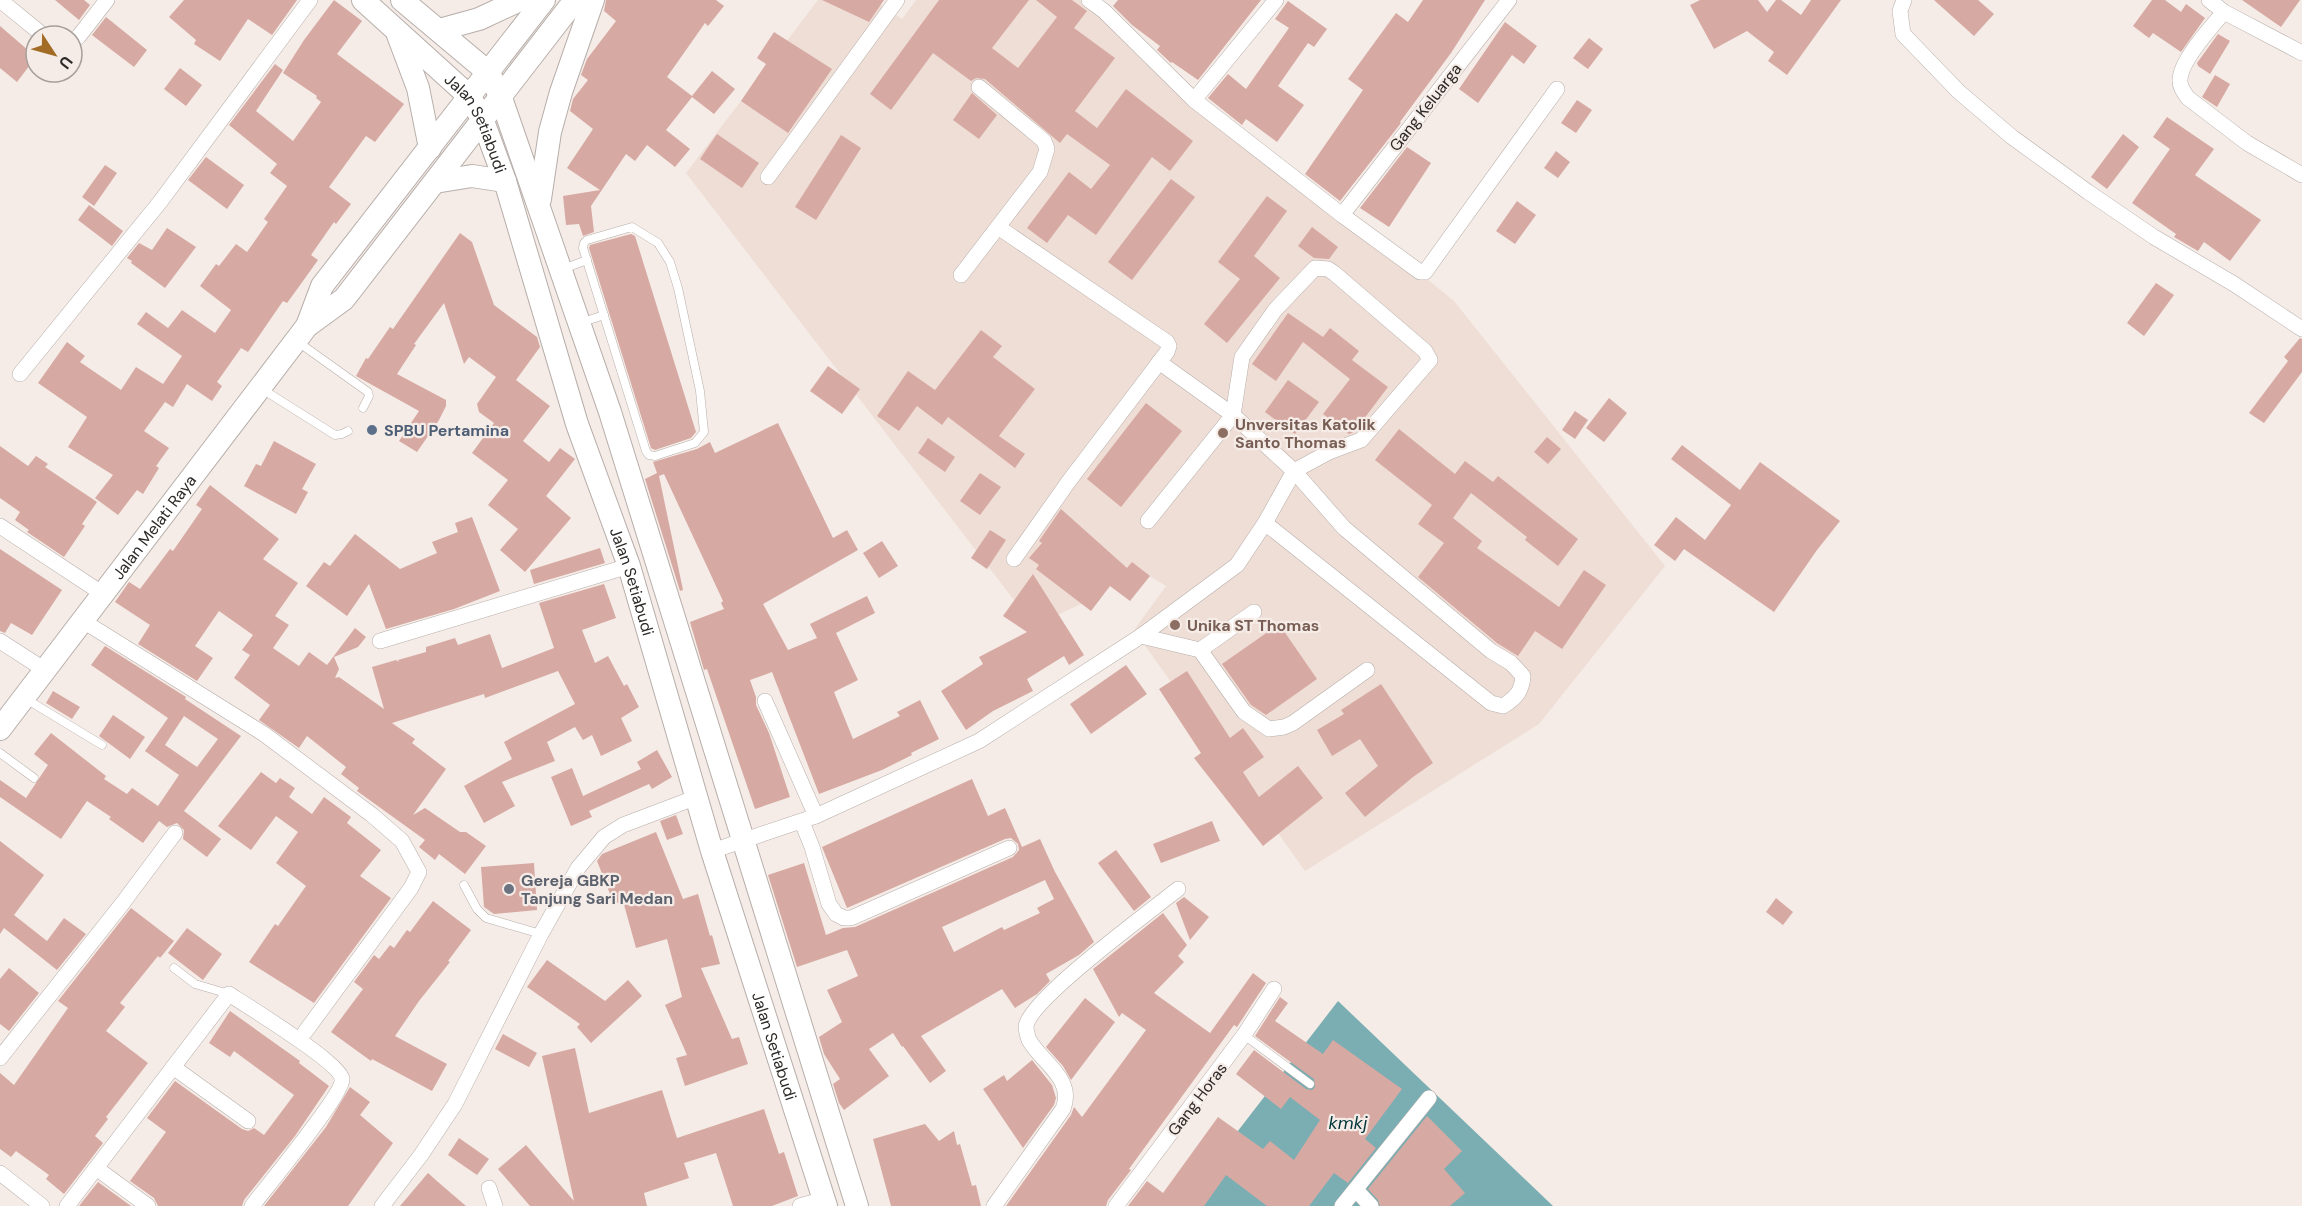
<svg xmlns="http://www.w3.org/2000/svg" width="2302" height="1206" viewBox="0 0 2302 1206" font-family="'DM Sans',sans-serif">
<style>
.built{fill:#efded6}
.water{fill:#7aaeb3}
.building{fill:#d7a9a3;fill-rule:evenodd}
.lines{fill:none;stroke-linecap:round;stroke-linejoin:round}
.lane-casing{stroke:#b7aeaa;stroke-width:9}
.street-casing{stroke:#b7aeaa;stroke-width:16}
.primary-casing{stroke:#b7aeaa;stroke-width:24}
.lane{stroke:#fff;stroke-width:8}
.street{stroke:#fff;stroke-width:15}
.primary{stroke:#fff;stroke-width:22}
.service-dot{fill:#5c6f8a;stroke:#f5ece7;stroke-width:2}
.education-dot{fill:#8d6e63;stroke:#f5ece7;stroke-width:2}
.worship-dot{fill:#6b7280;stroke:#f5ece7;stroke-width:2}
.labels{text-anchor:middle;stroke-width:4.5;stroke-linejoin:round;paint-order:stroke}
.street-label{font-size:16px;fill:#2c2927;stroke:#f5ece7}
.education-label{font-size:16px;font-weight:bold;fill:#785e54;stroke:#f5ece7;text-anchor:start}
.service-label{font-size:16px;font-weight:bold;fill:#4e5e75;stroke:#f5ece7;text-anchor:start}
.worship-label{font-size:16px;font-weight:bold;fill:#5b616d;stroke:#f5ece7;text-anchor:start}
.water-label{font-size:18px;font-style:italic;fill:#003539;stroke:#f5ece7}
</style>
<rect width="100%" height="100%" fill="#f5ece7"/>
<path class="built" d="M818,0H874L902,19L916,0H1084L1454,301L1665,566L1539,724L1305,871L1134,630L1166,586L1135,567L1096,597L1034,626L686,173Z"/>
<path class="water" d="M1338,1001L1553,1206H1180Z"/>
<g class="building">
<path d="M55,0H84L90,5L79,20Z"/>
<path d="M184,0H297L272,35L248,19L220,61L194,44L196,40L169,17Z"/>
<path d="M334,0L362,21L337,54L404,104L375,142L366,136L329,187L351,204L336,224L334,222L311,255L318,260L298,288L287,303L283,301L248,352L241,348L217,382L222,386L212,401L187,384L173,407L165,402L144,431L169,448L156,466L159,468L143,494L137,490L118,515L95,498L113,475L68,447L87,417L38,383L67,342L85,356L80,362L121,390L136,367L163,384L182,356L137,324L146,312L168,328L182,310L215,333L231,310L200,286L216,264L219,266L236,244L247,252L268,222L264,219L287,186L270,173L277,164L229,125L275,64L283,70L256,111L293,141L321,102L316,98L317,96L283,73L304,40Z"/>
<path d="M606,0H716L724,6L708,26L705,23L667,77L692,96L712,71L735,89L714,114L692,97L666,130L690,149L675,167L647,145L635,161L626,154L591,206L594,232L583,236L579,224L566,225L563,196L600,190L567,168L593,129L570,111L573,99L588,80L581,75L587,59L616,21L604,11Z"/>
<path d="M822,0H884L869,22Z"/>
<path d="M939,0H1029L992,48L1018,68L1057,17L1036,0H1072L1087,11L1074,28L1115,58L1075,111L1097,128L1126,89L1193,141L1170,171L1152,157L1096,235L1068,215L1047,243L1027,228L1069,172L1091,189L1110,165L1067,134L1060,143L985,79L976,78L971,81L933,53L891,110L870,94Z"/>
<path d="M1118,0H1261L1198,80L1172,62L1171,63L1157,50L1160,46L1132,25L1113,6Z"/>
<path d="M1423,0H1485L1451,53L1400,122L1401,123L1340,201L1305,174L1363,90L1348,79L1396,13L1408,22Z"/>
<path d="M1700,0H1758L1767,12L1776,0H1781L1801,15L1811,0H1841L1787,75L1768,61L1774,52L1747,31L1714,49L1690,5Z"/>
<path d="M1934,0H1978L1994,14L1974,36Z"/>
<path d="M2152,0H2165L2181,12L2186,4L2205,18L2181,52L2153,33L2149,38L2133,26Z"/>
<path d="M2242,0H2300L2281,27Z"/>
<path d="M1288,1L1327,29L1314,47L1308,43L1278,86L1304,105L1277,142L1246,119L1242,125L1208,98L1228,74L1246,89L1289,28L1275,19Z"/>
<path d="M106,17L147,50L134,67L92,35Z"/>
<path d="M1505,22L1537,46L1524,64L1512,55L1478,103L1459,89Z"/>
<path d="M0,26L36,57L17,82L0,68Z"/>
<path d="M774,32L832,69L788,133L741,101L766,64L757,58Z"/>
<path d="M2218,34L2230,41L2210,74L2198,66L2197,63Z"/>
<path d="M1589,38L1603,49L1588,69L1573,58Z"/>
<path d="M180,68L202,85L186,106L164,89Z"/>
<path d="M2215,75L2230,84L2217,107L2202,97Z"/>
<path d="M972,93L997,115L979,139L953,120Z"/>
<path d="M1577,100L1592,110L1576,133L1561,123Z"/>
<path d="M2167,117L2214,149L2195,175L2261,220L2230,261L2204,242L2198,251L2174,237L2176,234L2132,203L2170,149L2153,137Z"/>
<path d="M717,134L759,163L742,188L700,159Z"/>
<path d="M2123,134L2139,147L2107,189L2091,177Z"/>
<path d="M841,135L861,148L816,220L795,207Z"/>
<path d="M1407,147L1431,163L1389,227L1360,208Z"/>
<path d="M1556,151L1570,162L1558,178L1544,168Z"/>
<path d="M206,157L244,185L227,209L188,180Z"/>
<path d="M105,165L117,173L94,206L82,197Z"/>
<path d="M1171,179L1195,197L1132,280L1108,262Z"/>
<path d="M1267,196L1287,211L1254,256L1280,278L1227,343L1204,324L1240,279L1218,262Z"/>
<path d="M1517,201L1536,215L1515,244L1496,231Z"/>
<path d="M89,205L123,231L112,246L78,220Z"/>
<path d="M1312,227L1338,247L1329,259L1314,258L1298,246Z"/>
<path d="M167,228L196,247L165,288L131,263L132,261L127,258L139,243L152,250Z"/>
<path d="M460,233L472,242L494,305L537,337L540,347L516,380L550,406L523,441L549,462L560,448L575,459L546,496L571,518L525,572L500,550L518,529L488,505L508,480L472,453L494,423L479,412L477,404L496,377L469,357L464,364L444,303L414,344L416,345L397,374L446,400V406L439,420L417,452L399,441L419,411L356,376L366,358L368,359L390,327L393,329Z"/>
<path d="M631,234L635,236L696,432L691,438L655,450L651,448L589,248L590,245Z"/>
<path d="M2156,283L2174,295L2144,336L2127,323Z"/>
<path d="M1288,313L1323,337L1330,328L1359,351L1352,360L1388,387L1354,432L1349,434L1323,414L1350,379L1303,342L1276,381L1252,364Z"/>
<path d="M981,330L1002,346L993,357L1035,389L999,436L1025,454L1015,468L948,417L942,425L917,406L899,431L877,416L908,371L935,390Z"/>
<path d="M2300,338L2302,339V372L2264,423L2249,413L2288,361L2284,357Z"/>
<path d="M828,366L860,389L842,414L810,391Z"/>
<path d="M1288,380L1319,402L1295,434L1265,412Z"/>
<path d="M1609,398L1627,413L1604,442L1586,428Z"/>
<path d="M1146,403L1182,431L1121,507L1087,479Z"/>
<path d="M1575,411L1588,420L1575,439L1562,430Z"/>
<path d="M778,423L833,538L847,530L858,550L763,604L788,650L817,638L810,624L867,596L875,613L836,633L858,680L834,692L853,739L900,716L897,712L920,700L939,739L911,753L912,755L882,770L819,794L772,672L750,680L756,697V705L769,733L790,797L755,809L707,669L704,670L690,622L724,609L721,603L723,601L664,474L659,476L683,590L680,591L645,479L657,473L653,462L697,449L710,442L715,453Z"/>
<path d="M1399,429L1455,474L1465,461L1493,482L1498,476L1578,539L1558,566L1525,540L1527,537L1471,493L1453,518L1482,541L1477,548L1559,607L1584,570L1606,585L1562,649L1535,631L1518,656L1497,643L1418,577L1444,543L1418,524L1432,505L1375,460Z"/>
<path d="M1547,437L1561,449L1548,464L1534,452Z"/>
<path d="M928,438L955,457L945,472L918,453Z"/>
<path d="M274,441L316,464L302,489L308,492L296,514L244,486L256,464L261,466Z"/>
<path d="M1682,445L1740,490L1760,462L1840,521L1817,550L1774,612L1684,549L1675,561L1654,545L1676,517L1705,540L1731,505L1671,459Z"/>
<path d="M0,446L28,466L36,456L48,464L45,467L97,502L82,524L85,526L64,557L27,532L29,530L15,520L20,512L0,498Z"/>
<path d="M980,473L1001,487L980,515L960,501Z"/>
<path d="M210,485L279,539L263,559L298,583L275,616L289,625L273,648L299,666L309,652L327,665L355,628L366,637L358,647L334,657L339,669L335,678L339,677L384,709L372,667L396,660L399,662L398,660L426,652V647L455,638L458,645L490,634L502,668L554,648L539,603L604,584L616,618L582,630L595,663L608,656L624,686L627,684L639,707L621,718L632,741L601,756L592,735L583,740L575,727L547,742L555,761L502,782L515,806L484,823L464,786L512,759L504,742L575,704L558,671L485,698L484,694L392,723L415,739L412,743L446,769L413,815L425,808L460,832H466L486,846L465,874L439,854L435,860L419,847L425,840L357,791L359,788L341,774L346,767L307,736L299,748L259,720L270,705L234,678L250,655L242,650L253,635L219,611L195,646L213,658L197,681L138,644L150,625L115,602L129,582L140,589L170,549L173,551L202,509L196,505Z"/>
<path d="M1061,509L1127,568L1132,562L1150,576L1130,601L1110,586L1091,611L1036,569L1039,565L1029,558L1042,543L1039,541Z"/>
<path d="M472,517L500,591L454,609L386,629L369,584L347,616L306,586L324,562L330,566L355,534L400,569L437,553L432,542L458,532L455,523Z"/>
<path d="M990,530L1006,540L987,569L971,558Z"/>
<path d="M882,541L898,566L879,578L863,553Z"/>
<path d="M600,548L605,563L534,584L530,570Z"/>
<path d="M0,549L62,590L32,635L11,623L5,633L0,631Z"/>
<path d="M1033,574L1084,655L1069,665L1064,656L1027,679L1033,691L993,711L966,730L941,691L983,664L979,657L1027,632L1003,616Z"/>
<path d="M1279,624L1317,679L1266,715L1251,705L1222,664Z"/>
<path d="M105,646L186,697L185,699L241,736L184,811L221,839L207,857L183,839L184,830L177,823L167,827L159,821L143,843L109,819L111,817L87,801L61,839L0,797V780L26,798L48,765L34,754L51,733L106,776L104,779L127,794L132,788L158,806L179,775L145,751L168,718L91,665ZM184,716L218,739L197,767L165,745Z"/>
<path d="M1126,665L1147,694L1091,734L1070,704Z"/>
<path d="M1187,671L1230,738L1243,728L1264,757L1243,772L1259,797L1298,766L1323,798L1263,846L1194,758L1201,753L1159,689Z"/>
<path d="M1381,684L1433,763L1413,777L1365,817L1345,793L1378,766L1360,739L1332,756L1317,730L1344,714L1341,710Z"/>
<path d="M53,691L80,707L72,719L46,703Z"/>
<path d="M113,715L145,737L130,759L99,736Z"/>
<path d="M657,750L672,777L652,789L649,784L589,811L592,817L571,826L551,777L572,768L583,796L641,769L637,762Z"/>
<path d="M261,772L276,783L280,778L295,788L289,797L312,814L324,797L351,817L347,823L381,850L360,876L391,898L314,1003L249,962L275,924L278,926L306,886L276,863L298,832L276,816L251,850L218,826Z"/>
<path d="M972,779L988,816L1005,808L1022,847L1040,839L1055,872L1094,942L1079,955L1046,974L1050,981L1037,994L1015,1008L1002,989L921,1036L946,1071L930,1083L903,1046L902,1047L893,1033L869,1049L889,1076L844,1110L839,1103L833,1084L840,1079L824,1054L819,1037L842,1022L827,990L858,976L847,950L797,967L768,875L804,863L826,935L843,928L855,927L1013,857L1019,850L1018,844L1011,838L1005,839L847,908L822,847ZM1045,880L1054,899L1037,908L1040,913L1004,930L1002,927L954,952L942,927Z"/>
<path d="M676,815L683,834L667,840L660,821Z"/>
<path d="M1212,821L1220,841L1161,863L1153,844Z"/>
<path d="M656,832L683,899L698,894L710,936L712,935L720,964L701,968L732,1039L739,1037L748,1064L685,1086L676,1058L687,1055L665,1005L682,997L667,939L636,948L623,901L614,904L597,861L602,854Z"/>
<path d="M0,841L44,875L14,915L47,941L64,918L86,934L57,970L4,928L0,934Z"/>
<path d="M1116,850L1151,897L1134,911L1098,863Z"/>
<path d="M534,863L537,910L494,914L484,907L481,867Z"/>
<path d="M1184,897L1209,917L1190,940L1176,903Z"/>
<path d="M1776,898L1793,912L1783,925L1766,912Z"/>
<path d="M433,901L471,930L448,961L450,962L419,1001L395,1036L447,1064L432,1091L372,1059L371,1061L331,1032L363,989L354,982L374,955L379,959L390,945L394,948L407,930L410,932Z"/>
<path d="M131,908L174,941L160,958L158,956L120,1003L125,1007L106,1031L148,1063L106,1117L108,1119L95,1136L103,1143L64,1194L46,1179L49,1175L16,1151L11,1157L0,1149V1073L14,1085L68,1008L58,1001Z"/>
<path d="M1163,913L1187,945L1178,956L1184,962L1154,993L1210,1033L1253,973L1266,983L1237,1027L1234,1025L1137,1158L1129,1169L1131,1170L1108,1200L1106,1206H1006L1071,1115L1074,1107L1082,1117L1146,1030L1122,1013L1119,1017L1093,969Z"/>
<path d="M187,928L222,954L203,980L168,953Z"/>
<path d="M547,960L605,1001L628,980L642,996L591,1043L577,1027L580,1024L527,987Z"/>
<path d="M9,968L39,993L9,1031L0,1024V979Z"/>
<path d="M1280,997L1288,1003L1275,1021L1323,1054L1333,1040L1402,1089L1365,1139L1376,1148L1348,1183L1334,1173L1309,1206H1267L1226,1175L1204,1206H1128L1147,1181L1163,1193L1218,1117L1263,1149L1270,1141L1294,1160L1320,1120L1290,1097L1281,1109L1236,1074L1254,1050L1306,1089L1312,1090L1315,1087L1314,1079L1255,1036Z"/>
<path d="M1085,998L1115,1022L1071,1080L1063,1066L1046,1047Z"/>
<path d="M230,1011L300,1061L299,1063L329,1086L295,1136L244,1200L242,1206H158L154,1198L130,1181L166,1132L147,1118L175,1081L242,1129L248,1131L254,1128L264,1135L294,1095L234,1051L230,1057L209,1043Z"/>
<path d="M503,1034L537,1053L529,1067L495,1049Z"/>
<path d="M575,1048L589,1113L662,1090L677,1138L764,1109L779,1154L784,1152L798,1196L772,1206H733L716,1153L684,1163L689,1178L644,1193L647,1206H530L498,1169L526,1145L574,1201L542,1056Z"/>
<path d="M1032,1060L1052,1085L1056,1098L1054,1105L1023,1148L983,1089L1004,1075L1007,1081Z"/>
<path d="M350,1087L370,1102L360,1115L393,1143L348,1206H264L326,1127Z"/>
<path d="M1427,1116L1462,1151L1444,1169L1465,1193L1450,1206H1380L1378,1200L1368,1189Z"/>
<path d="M925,1124L939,1141L954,1131L957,1145L960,1144L972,1186L976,1185L981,1206H891L873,1139Z"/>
<path d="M459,1138L489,1159L477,1175L448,1155Z"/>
<path d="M428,1173L438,1182L466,1206H400Z"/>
<path d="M98,1182L131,1206H79Z"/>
</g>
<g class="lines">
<defs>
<g id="lane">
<path d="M632,227L658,243L670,262L678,288L700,391L704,432L695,443L655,456L649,455L646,451L583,248L584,243L587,240Z"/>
<path d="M563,269L587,260"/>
<path d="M583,322L604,315"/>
<path d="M298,342L368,392L369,396L363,408"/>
<path d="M262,389L335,435L342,434L348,431"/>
<path d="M26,699L102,745"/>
<path d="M0,753L34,778"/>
<path d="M464,885L477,909L486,918L541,934"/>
<path d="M174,968L195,984L229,994"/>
<path d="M1244,1035L1310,1084"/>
</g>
<g id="street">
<path d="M0,0L44,36"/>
<path d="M1089,0L1104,11L1194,100L1342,215L1420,272H1425L1557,89"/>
<path d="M1904,0L1900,11L1903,34L1959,92L2012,137L2088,192L2154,237L2234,284L2302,329"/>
<path d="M2209,0L2224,12L2302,53"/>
<path d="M2224,12C2212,26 2179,62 2180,81C2180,88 2184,92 2188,98L2247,143L2302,175"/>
<path d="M72,42L79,36L107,0"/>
<path d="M1194,100L1276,0"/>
<path d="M768,177L897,0"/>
<path d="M1342,215L1509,0"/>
<path d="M998,227L1167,342L1169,346L1167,352L1069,481L1014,559"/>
<path d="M961,275L1040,172L1047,149L1044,141L1037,135L979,87"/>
<path d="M20,374L160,202L310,0"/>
<path d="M1148,521L1233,415L1242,357L1275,310L1315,268L1328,269L1334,273L1425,351L1430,360L1361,440L1329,452L1294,471L1344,528L1491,651L1511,663L1523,676C1522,691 1516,698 1503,706L1491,703L1265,523"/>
<path d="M0,526L103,594"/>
<path d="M83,621L264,734L372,815L402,841L419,872L411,888L305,1032"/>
<path d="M1141,636L1200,650L1244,712L1269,729L1284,727L1293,723L1367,670"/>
<path d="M0,641L45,670"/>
<path d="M380,641L629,566"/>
<path d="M1200,650L1254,612"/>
<path d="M765,701L816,816"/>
<path d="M802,822L812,847L829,904L836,914L844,918H851L1009,848"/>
<path d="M712,851L816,816L979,741L1141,636L1237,565L1265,523L1294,471L1233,415L1159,362"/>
<path d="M0,1058L122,904L175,833"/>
<path d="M173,1067L248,1121"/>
<path d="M96,1168L148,1206"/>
<path d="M0,1173L42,1206"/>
<path d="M489,1188L495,1206"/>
<path d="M1356,1190L1371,1206"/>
<path d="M67,1206L229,994C246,1005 340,1063 342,1079C344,1093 265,1189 252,1206"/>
<path d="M382,1206L421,1155L455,1104L541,934L578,868L604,837L623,825L697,797"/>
<path d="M800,1206L824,1199"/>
<path d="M994,1206L1063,1109C1075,1079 1042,1063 1029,1040C1028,1037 1026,1030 1026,1026C1031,998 1151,911 1178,889"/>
<path d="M1116,1206L1244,1035L1274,989"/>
<path d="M1342,1206L1429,1098"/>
</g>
<g id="primary">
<path id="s1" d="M363,0L470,97L483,121L505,181L577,424L629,566L712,851L826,1206"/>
<path d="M402,0L489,73L501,98L610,412L857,1206"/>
<path d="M439,30L479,19L520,0"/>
<path d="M398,35L418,88L430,148"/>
<path d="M435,182L472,176L505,181"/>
<path d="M540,199L550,132L561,92L593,0"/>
<path d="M307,326L322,286L544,0"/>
<path id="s2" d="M0,729L307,326L344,299L575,0"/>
</g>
</defs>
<use href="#lane" class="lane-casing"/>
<use href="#street" class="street-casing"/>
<use href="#primary" class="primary-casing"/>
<use href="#lane" class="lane"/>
<use href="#street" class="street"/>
<use href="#primary" class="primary"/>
</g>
<circle class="service-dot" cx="372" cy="430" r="6"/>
<g class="education-dot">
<circle cx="1223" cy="433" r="6"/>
<circle cx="1175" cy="625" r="6"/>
</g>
<circle class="worship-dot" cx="509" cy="889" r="6"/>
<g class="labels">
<g class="street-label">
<text transform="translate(1425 107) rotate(-52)" y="6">Gang Keluarga</text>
<text dy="6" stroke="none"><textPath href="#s1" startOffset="170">Jalan Setiabudi</textPath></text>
<text dy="6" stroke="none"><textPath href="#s2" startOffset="254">Jalan Melati Raya</textPath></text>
<text dy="6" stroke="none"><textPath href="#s1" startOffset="656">Jalan Setiabudi</textPath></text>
<text dy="6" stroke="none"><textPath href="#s1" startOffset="1142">Jalan Setiabudi</textPath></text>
<text transform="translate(1197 1099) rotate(-53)" y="6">Gang Horas</text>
</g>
<g class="education-label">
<text x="1235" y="430">Unversitas Katolik<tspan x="1235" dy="18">Santo Thomas</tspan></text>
<text x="1187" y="631">Unika ST Thomas</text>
</g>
<g class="service-label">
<text x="384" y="436">SPBU Pertamina</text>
</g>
<g class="worship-label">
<text x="521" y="886">Gereja GBKP<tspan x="521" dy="18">Tanjung Sari Medan</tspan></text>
</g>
<g class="water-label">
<text x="1348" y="1129">kmkj</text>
</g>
</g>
<g transform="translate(54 54) rotate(126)"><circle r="28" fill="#f5ece7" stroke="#a59e9a" stroke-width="1.5"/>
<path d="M0-4.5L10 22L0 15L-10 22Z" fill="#a26c26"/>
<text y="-9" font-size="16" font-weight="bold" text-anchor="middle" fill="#2c2927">U</text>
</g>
</svg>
